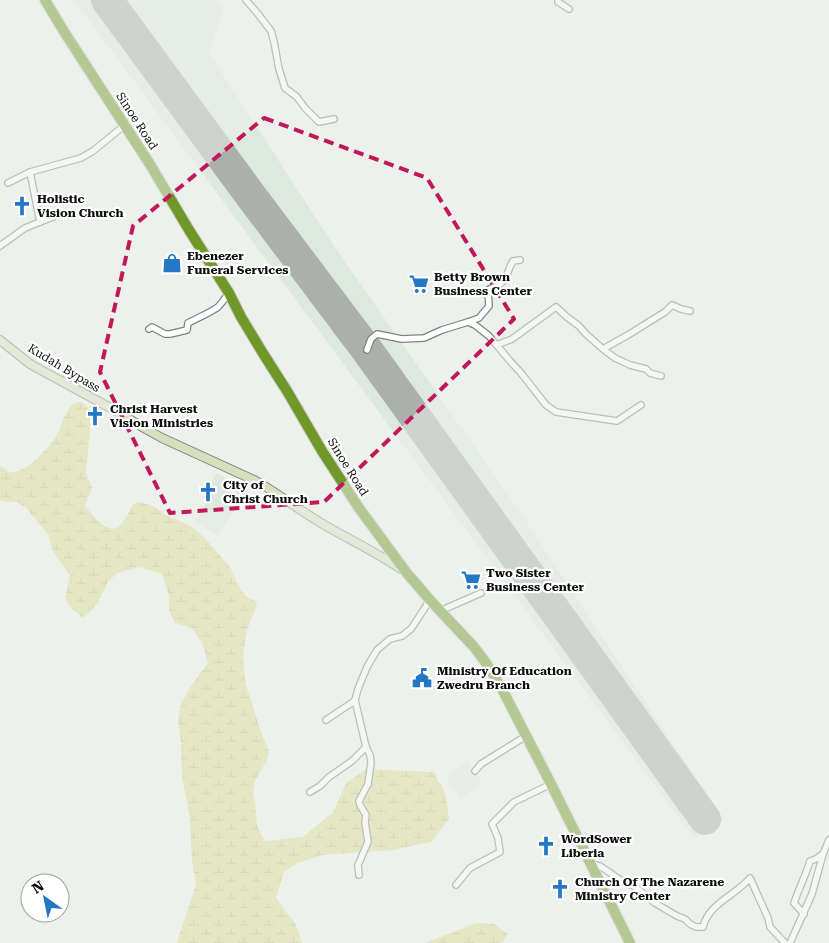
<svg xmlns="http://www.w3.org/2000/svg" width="829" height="943" viewBox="0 0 829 943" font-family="'Roboto Serif',serif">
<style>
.built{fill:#dde9de}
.wetland{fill:url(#wetland-marsh)}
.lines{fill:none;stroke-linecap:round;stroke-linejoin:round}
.runway{stroke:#acb0ac;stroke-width:32}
.street-casing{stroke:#7d837e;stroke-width:8}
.secondary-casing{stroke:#7d837e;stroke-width:10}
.highway-casing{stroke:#cacaca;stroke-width:12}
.street{stroke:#fff;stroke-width:5.5}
.secondary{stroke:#d4e0be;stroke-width:8}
.highway{stroke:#709828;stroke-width:10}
.marked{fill:none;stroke:#c2185b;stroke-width:4;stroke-dasharray:10 6;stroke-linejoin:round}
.labels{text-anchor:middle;stroke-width:4.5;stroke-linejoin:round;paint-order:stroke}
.street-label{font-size:12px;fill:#0c0e0c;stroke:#fff}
.poi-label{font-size:12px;font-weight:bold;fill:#0c0e0c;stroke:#fff;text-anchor:start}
</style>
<defs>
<pattern id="wetland-marsh" width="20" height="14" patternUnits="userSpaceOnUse" patternTransform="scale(1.25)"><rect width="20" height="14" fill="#dcda93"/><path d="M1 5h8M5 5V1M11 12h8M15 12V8" fill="none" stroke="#bcba7e"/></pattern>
</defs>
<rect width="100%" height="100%" fill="#ecf1ec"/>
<g class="built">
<path d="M74,0H216L224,8L209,53L334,246L518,509L723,819L712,832L694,838Z"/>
<path d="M217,473L247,491L218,536L194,521L215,490L209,486Z"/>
<path d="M468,762L482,783L460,798L446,777Z"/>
</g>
<g class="wetland">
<path d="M81,402L88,407L90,420V430L86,473L92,488L85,506C108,534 117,539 133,504L140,502L153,506L166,515L191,526L204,537L230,567L241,590L247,597L255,601L257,606L250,621L246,635L243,656L245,680L247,688L260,729L269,751L267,760L255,781L253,793L255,802L257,826L265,841L303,837L333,812L346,783L366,769L434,772L446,795L449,819L431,842L393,850L322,855L297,863L284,872L276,898L296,925L302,943H177L196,884L192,861L190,818L182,777L181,744L178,720L181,704L189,689L208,663L202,643L192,628L175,623L169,611V596L162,574L139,567L117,573L107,583L98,603L83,618L72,609L65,599L70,575L53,552L48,534L26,508L17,502H6L0,500V466C3,468 7,471 10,472C25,475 51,446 57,434C62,426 64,413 71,406C74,403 77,403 81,402Z"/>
<path d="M477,923L494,924L508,934L502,943H425Z"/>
</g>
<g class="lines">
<path class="runway" d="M107,0L251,196L367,350L705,819"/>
<defs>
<g id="street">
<path d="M246,0L258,14L271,31L274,42L279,69L285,88L297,97L305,108L319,122L334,119"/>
<path d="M558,0V2L569,9"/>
<path d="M30,172L40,222"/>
<path d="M8,183L30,172L81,158L93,151L125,125"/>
<path d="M0,246L25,228L55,216"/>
<path d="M468,322L479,318L489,306L488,290C492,287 496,287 500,284C508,279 508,268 513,261L520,260"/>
<path d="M149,329L152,327L165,334H170L187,330L188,323C197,318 210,313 218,307C222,303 225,298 229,293"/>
<path d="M497,345L512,339L556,307L567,317L579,326L586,334L603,349L628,335L665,312L672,305L681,309L690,311"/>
<path d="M603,349L615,358L630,365L646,369L650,373L661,376"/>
<path d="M367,350L371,339L377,334L402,339L424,338L442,330L468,322L475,325L489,336L510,361L521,373L546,405L556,412L617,421L641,405"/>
<path d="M440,611L481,593"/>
<path d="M326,720L353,702L355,700"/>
<path d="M475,771L481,764L526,736"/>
<path d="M310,792L320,786L329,777L352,761L366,747"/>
<path d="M591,864L600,866L622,881L627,884L633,885L655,903L677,916L685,919L690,924L696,927H703C708,904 736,895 750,878L768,918L770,927L785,943"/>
<path d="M359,875L358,865L368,842L365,822L366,815L360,805L359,801L368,784L371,763L370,755L366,747L355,700L358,689L367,667L377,650L390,639L402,636L411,629L430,600"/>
<path d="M456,885L470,868L500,852L498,838L492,824L514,802L551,784"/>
<path d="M804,914L794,903C799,888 806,875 810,861L816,859L823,854"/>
<path d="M790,943L812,894L823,854L829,840"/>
</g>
<path id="secondary" d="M0,340L30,364L116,411L144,428L162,438L256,481C279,494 299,510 321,523C348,539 376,552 401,569"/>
<path id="highway" d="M45,0L63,30L151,166L189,230L229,293L241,317L264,355L287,391L322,451L359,508L406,572L430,600L474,647L486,663L502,689L551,784L630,943"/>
</defs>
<use href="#street" class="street-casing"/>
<use href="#secondary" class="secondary-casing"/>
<use href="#highway" class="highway-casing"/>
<use href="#street" class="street"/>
<use href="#secondary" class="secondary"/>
<use href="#highway" class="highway"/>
</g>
<path d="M0 0H829V943H0ZM264,118L427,178L514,319L324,502L170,513L100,372L133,226Z" fill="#ecf1ec" fill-opacity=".55" fill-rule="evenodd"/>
<path class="marked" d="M264,118L427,178L514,319L324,502L170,513L100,372L133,226Z"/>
<defs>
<symbol id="church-bare" viewBox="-9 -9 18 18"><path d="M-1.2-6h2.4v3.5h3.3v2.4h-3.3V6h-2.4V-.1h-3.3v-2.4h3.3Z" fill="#2477c5" stroke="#fff" stroke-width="2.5" paint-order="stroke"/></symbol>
<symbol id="shop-bare" viewBox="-9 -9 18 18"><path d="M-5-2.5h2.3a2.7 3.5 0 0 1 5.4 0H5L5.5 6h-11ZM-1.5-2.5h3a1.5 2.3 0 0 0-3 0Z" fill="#2477c5" stroke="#fff" stroke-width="2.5" paint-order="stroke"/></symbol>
<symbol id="supermarket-bare" viewBox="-9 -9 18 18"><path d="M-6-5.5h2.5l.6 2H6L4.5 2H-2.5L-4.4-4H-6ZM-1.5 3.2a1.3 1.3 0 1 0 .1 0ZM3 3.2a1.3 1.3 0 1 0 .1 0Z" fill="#2477c5" stroke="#fff" stroke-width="2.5" paint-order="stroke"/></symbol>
<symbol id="civic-bare" viewBox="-9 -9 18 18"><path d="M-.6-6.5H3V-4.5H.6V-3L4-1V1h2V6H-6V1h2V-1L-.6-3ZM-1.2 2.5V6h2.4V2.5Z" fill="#2477c5" stroke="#fff" stroke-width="2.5" paint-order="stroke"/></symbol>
</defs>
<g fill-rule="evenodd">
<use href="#church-bare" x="8" y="192" width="28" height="28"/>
<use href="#shop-bare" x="158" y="249" width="28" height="28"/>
<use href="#supermarket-bare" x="405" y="270" width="28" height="28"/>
<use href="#church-bare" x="81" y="402" width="28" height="28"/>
<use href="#church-bare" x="194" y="478" width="28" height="28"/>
<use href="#supermarket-bare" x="457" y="566" width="28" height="28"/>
<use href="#civic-bare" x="408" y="664" width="28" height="28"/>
<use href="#church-bare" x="532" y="832" width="28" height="28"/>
<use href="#church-bare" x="546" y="875" width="28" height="28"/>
</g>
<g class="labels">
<g class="street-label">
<text transform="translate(137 121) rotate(57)" y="4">Sinoe Road</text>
<text transform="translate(64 368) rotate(31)" y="4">Kudah Bypass</text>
<text transform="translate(348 467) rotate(58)" y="4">Sinoe Road</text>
</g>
<g class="poi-label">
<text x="37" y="203">Holistic<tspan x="37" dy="14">Vision Church</tspan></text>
<text x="187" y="260">Ebenezer<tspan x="187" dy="14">Funeral Services</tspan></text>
<text x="434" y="281">Betty Brown<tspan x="434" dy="14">Business Center</tspan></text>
<text x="110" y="413">Christ Harvest<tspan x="110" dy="14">Vision Ministries</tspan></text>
<text x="223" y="489">City of<tspan x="223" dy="14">Christ Church</tspan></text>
<text x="486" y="577">Two Sister<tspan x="486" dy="14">Business Center</tspan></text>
<text x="437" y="675">Ministry Of Education<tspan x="437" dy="14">Zwedru Branch</tspan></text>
<text x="561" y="843">WordSower<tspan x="561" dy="14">Liberia</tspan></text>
<text x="575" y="886">Church Of The Nazarene<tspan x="575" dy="14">Ministry Center</tspan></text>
</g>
</g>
<g transform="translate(45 898) rotate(327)"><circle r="24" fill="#ffffff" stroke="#9e9f9e"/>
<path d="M0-4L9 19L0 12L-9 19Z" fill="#2477c5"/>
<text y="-8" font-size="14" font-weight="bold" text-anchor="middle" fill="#0c0e0c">N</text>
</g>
</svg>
